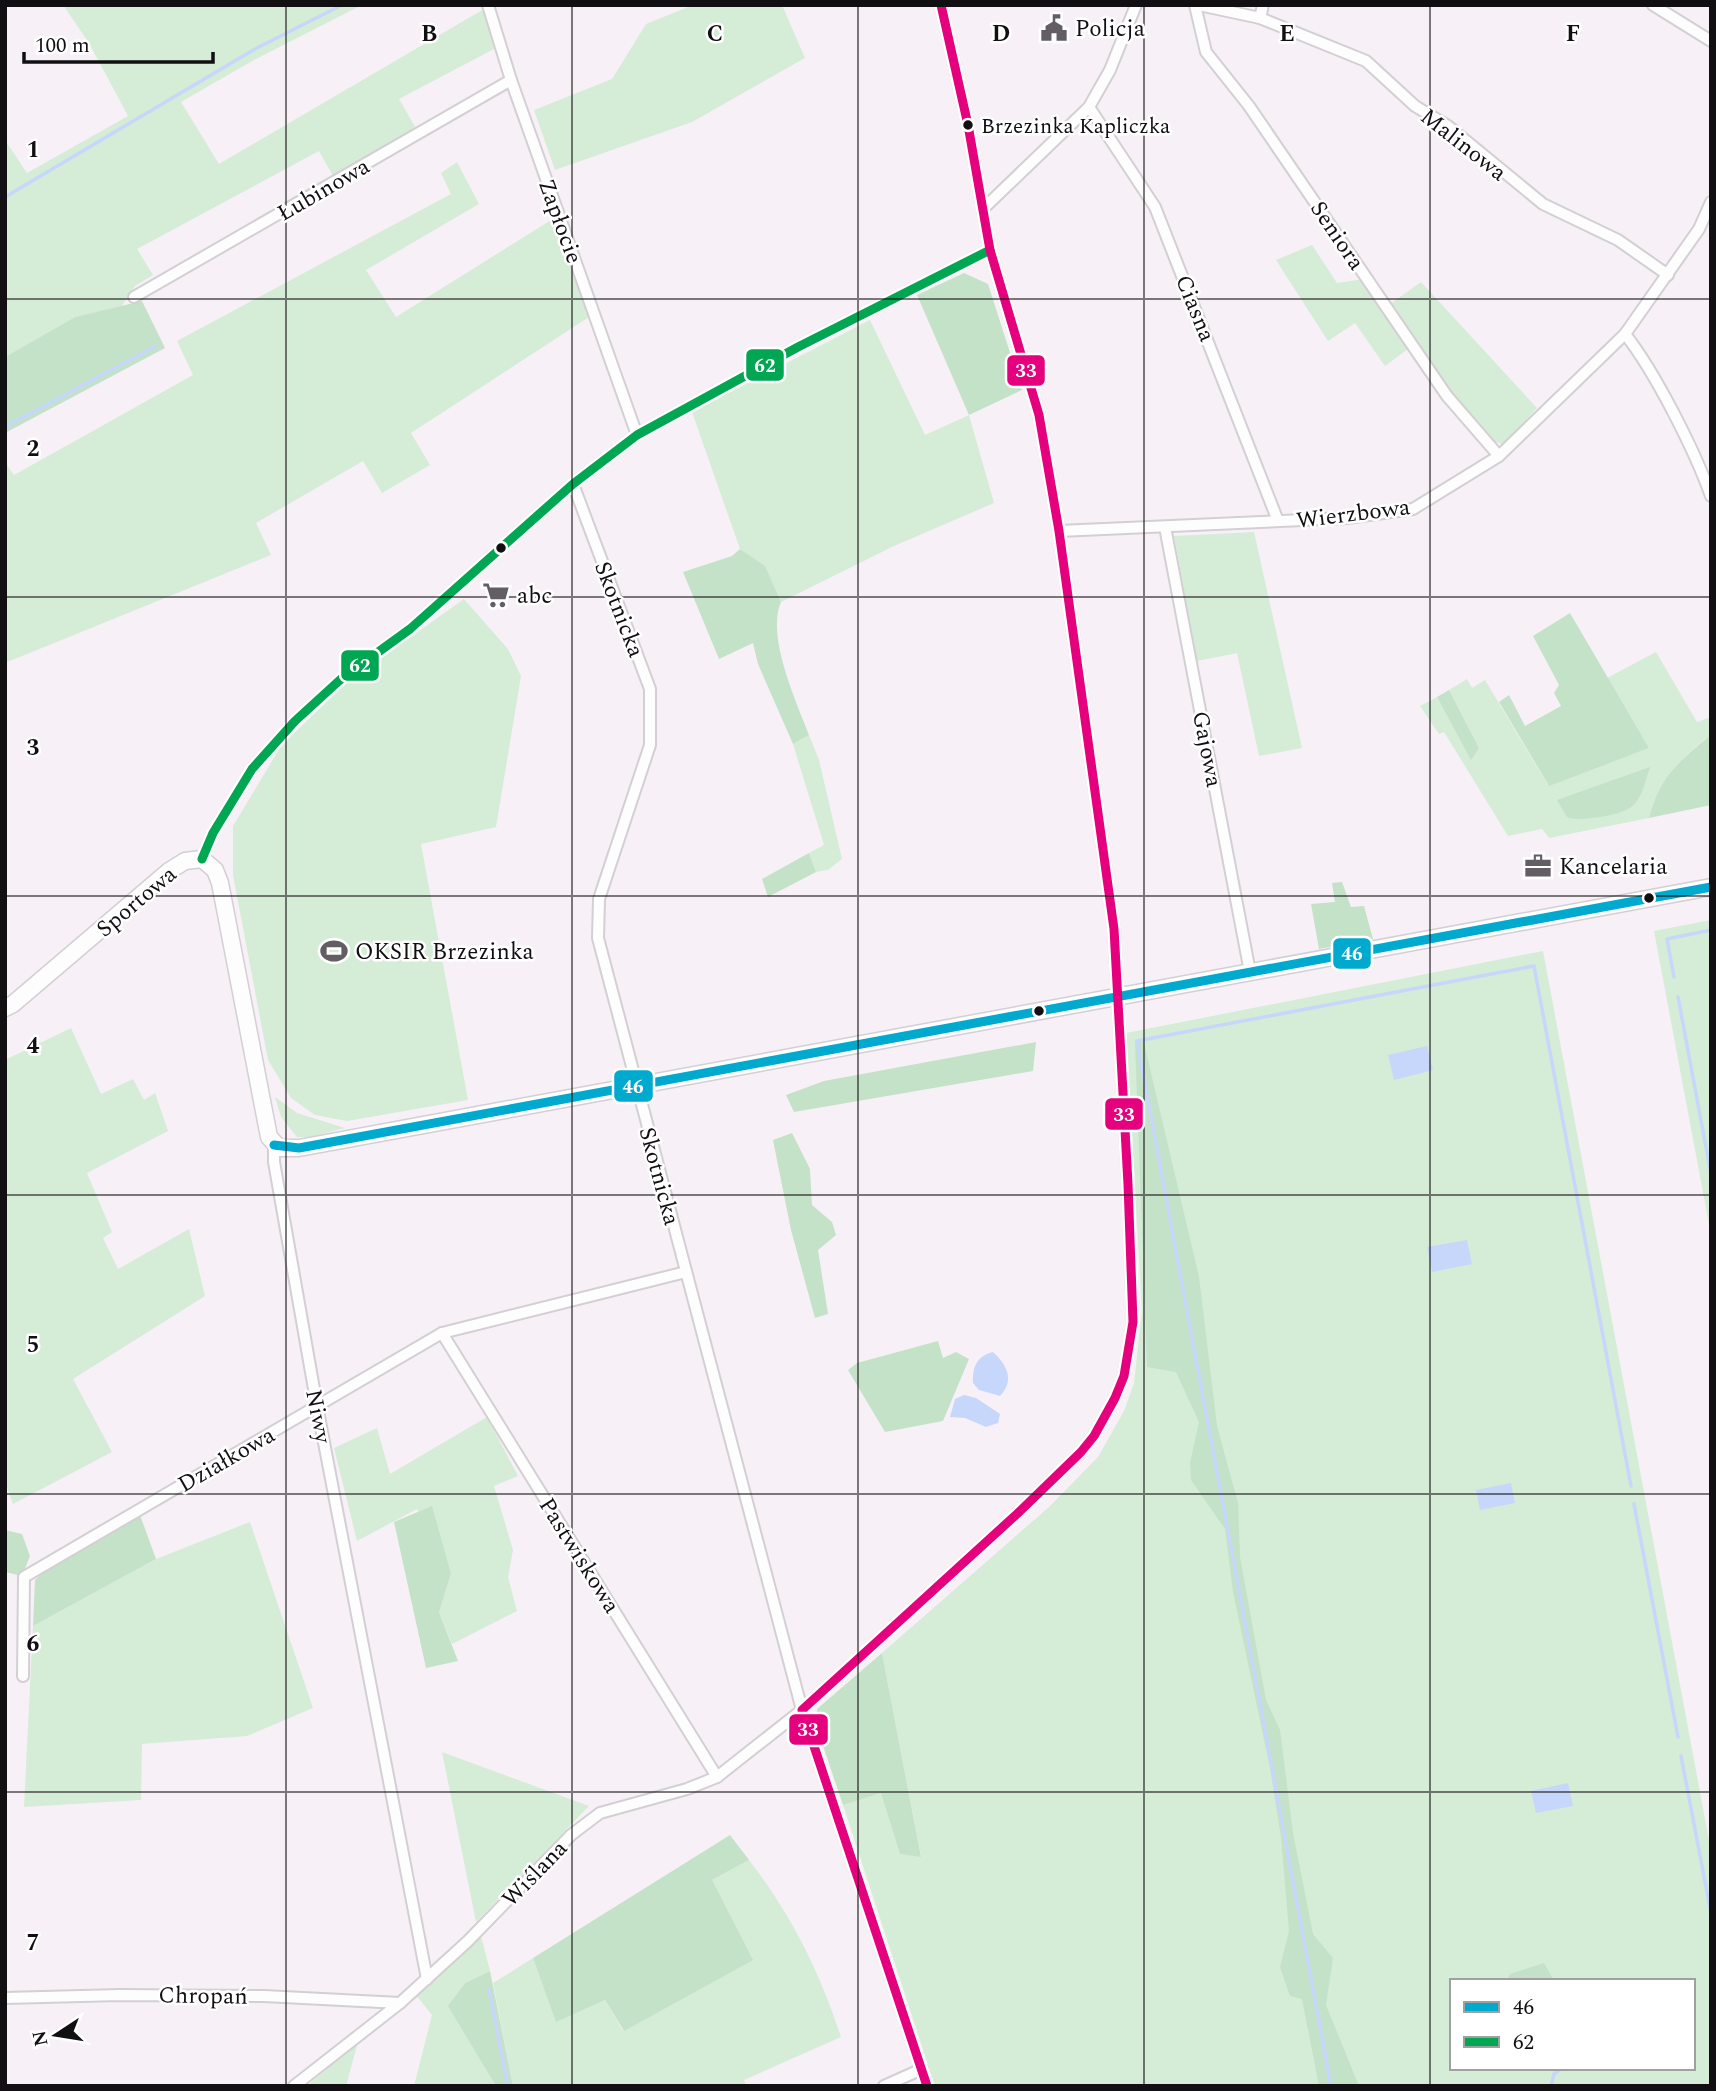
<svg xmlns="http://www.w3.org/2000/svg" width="1716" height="2091" viewBox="0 0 1716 2091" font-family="Spectral,serif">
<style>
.green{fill:#d5ecd7;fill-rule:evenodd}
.forest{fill:#c4e2c8}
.water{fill:#c7d7fb}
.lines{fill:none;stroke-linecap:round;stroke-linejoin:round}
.stream{stroke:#c7d7fb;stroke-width:3.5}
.street-casing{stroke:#d3cfd3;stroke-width:14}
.secondary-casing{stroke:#d3cfd3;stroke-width:19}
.street{stroke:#fefdfe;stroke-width:10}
.secondary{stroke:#fefdfe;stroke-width:16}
.bus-1-casing{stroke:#fff;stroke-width:14}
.bus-2-casing{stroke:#fff;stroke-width:14}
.bus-3-casing{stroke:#fff;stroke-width:14}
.bus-1{stroke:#00a9ce;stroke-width:9}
.bus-2{stroke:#00a651;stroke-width:9}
.bus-3{stroke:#e5007d;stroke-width:9}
.grid{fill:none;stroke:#120f13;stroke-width:2;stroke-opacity:0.55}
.bus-dot{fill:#120f13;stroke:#fff;stroke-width:2.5}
.labels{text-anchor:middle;stroke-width:5;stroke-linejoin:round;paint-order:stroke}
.bus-label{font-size:21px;fill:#120f13;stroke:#fff;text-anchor:start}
.poi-label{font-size:23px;fill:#120f13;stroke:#fff;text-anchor:start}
.street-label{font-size:23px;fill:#120f13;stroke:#fff}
.grid-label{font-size:23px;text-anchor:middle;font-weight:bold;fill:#120f13;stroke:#fff;stroke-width:5;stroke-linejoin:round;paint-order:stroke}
.line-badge{stroke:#fff;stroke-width:2.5}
.badge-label{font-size:19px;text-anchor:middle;font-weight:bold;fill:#fff}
</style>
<rect width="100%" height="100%" fill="#f7f1f7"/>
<g class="green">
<path d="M63,5H362L254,60L181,102L219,164L484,9L494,49L399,99L417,130L333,176L319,151L137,249L153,275L135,286L122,306L75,317L5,357V140L27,173L128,116L89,43Z"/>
<path d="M693,5H782L805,58L692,122L555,170L534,110L612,79L646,24Z"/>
<path d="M457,162L479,204L366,270L396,317L551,220L589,317L411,433L430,465L382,493L363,461L256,523L271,555L5,663V462L14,475L193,375L177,341L451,194L441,173Z"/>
<path d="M1312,245L1337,283L1364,279L1408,349L1385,366L1355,323L1328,341L1276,260Z"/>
<path d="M1421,282L1537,408L1504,445L1494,441L1454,396L1390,304Z"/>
<path d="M870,320L925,435L969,415L994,503L894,546L781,602L764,566L740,549L692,412Z"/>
<path d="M1254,532L1302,748L1259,756L1237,653L1197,661L1174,536Z"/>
<path d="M464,599L508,649L521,676L496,827L421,844L468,1100L347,1121L315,1115L291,1098L268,1060L233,875V826L281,746L346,683Z"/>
<path d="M1656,652L1697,722L1711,717V743L1707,737C1676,764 1660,777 1649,818L1549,838L1542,829L1508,836L1444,732L1439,734L1420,706L1437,697L1471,759L1479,748L1449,690L1467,679L1472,688L1485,680L1548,785L1649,748L1607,678Z"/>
<path d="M809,735L819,760L842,859L828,870L816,872L809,853L824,845L793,744Z"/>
<path d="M1711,920V1235L1654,931Z"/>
<path d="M1543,951L1711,1851V2086H935L843,1805L881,1792L900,1854L921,1856L882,1653L1049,1507L1098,1457L1124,1411L1134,1383L1142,1310L1126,1033ZM1452,1981H1693V2068H1452Z"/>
<path d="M71,1028L101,1094L133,1079L144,1100L155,1093L168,1131L87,1173L112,1232L103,1238L118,1269L189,1229L205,1296L73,1379L112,1452L13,1504L5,1482V1060Z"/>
<path d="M275,1097L297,1113L345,1128L309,1137H297L281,1117Z"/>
<path d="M487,1417L518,1476L494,1486L513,1550L508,1577L517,1611L452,1644L439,1612L451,1574L417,1509L357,1541L334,1448L377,1428L390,1474Z"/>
<path d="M250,1522L313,1708L247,1736L142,1744L141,1800L24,1807L33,1626L156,1559Z"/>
<path d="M442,1752L589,1806L476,1922Z"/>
<path d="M749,1860C791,1914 820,1972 841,2037L744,2080L746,2086H513L493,1983L533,1958L556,2021L605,2000L623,2031L712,1880Z"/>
<path d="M481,1936L490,1971L465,1983L449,2006L496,2086H414L432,2015L417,1996Z"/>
<path d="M358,2042L346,2086H307Z"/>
</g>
<g class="forest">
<path d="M964,273L988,284L1022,390L969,415L917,295Z"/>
<path d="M142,301L165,348L5,433V357L75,317Z"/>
<path d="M740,549L765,566L781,602C766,636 796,701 809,735L793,744L758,664L753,643L719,659L683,572L732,556Z"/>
<path d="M1570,613L1649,748L1549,786L1499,702L1509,695L1525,726L1561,706L1554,693L1559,685L1533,636Z"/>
<path d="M1449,690L1479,748L1471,760L1437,697Z"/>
<path d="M1708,737L1711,743V805L1649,818C1660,777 1676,764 1708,737Z"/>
<path d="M1650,767C1639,802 1639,811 1600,817C1589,818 1578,821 1567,817L1557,800Z"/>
<path d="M809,853L816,872L768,897L762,879Z"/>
<path d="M1342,882L1351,907L1364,906L1373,939L1319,949L1311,904L1335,902L1332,883Z"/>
<path d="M1143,1039L1199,1277L1217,1426L1238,1503L1240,1557L1266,1700L1280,1730L1293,1833L1313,1934L1333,1958L1326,2005L1359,2086H1319L1302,1999L1290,1996L1280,1967L1289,1931L1281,1837L1270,1768L1233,1592L1225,1529L1191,1480L1190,1463L1199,1422L1176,1372L1147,1367L1135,1043Z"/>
<path d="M1036,1042L1033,1071L794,1112L786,1095L824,1081Z"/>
<path d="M792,1133L810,1169L812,1205L832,1222L836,1235L818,1250L828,1314L815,1318L791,1230L773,1140Z"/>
<path d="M938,1341L943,1358L956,1352L969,1359L943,1421L885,1432L848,1370L857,1363Z"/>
<path d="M432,1506L451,1574L439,1612L458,1661L426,1668L394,1522Z"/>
<path d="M140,1515L156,1559L33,1626L35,1580L45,1571Z"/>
<path d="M5,1530L22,1534L30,1556L22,1576L5,1572Z"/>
<path d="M882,1653L921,1857L900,1854L881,1793L843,1805L816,1725L817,1709Z"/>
<path d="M730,1835L749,1860L712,1880L753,1960L624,2031L605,2000L556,2022L533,1958Z"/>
<path d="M1544,1963L1554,1981H1507L1510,1974Z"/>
<path d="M490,1971L513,2086H496L448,2006L465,1983Z"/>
</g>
<g class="water">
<path d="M1427,1046L1433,1070L1394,1080L1388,1055Z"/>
<path d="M1467,1240L1472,1264L1432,1272L1427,1247Z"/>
<path d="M993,1352C1007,1365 1015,1380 1000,1396L979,1390L973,1383C972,1367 977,1356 993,1352Z"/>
<path d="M964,1395L976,1398L1000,1414L998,1423L986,1427L965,1418L950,1417L955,1399Z"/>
<path d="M1511,1483L1515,1503L1480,1510L1476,1490Z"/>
<path d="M1568,1783L1573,1806L1536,1813L1531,1791Z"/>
</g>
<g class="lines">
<g class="stream">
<path d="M5,197L255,49L342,5"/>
<path d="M5,427L156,346"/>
<path d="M1674,977L1667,939L1711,930"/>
<path d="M1678,997L1711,1174"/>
<path d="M1634,1504L1678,1737"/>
<path d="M1681,1756L1711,1913"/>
<path d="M489,1989L508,2086"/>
<path d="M1331,2086L1137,1041L1534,966L1631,1486"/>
<path d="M1551,2086L1554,2074L1562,2068"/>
</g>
<defs>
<g id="street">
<path d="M488,5L511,80L637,435"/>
<path d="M1195,5L1206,52L1249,106L1447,396L1499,456"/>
<path d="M1199,5L1260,18"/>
<path d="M1263,5L1260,18L1366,61L1415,106L1448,126L1543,204L1618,240L1668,275"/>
<path d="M1653,5L1711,41"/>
<path d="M1089,107L1155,207L1278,521"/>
<path d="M983,209L1089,107L1110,70L1136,5"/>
<path d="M134,297L511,80"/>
<path d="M1625,334C1655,372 1694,449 1711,496"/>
<path d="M1165,527L1250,972"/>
<path d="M1059,531L1347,518L1413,509L1499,456L1625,334L1699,229L1711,202"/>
<path d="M202,859L213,833L252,769L295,721L341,679L410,629L573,484L637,435L798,347L990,250"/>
<path d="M274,1145V1162L317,1406L427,1979"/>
<path d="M442,1333L717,1777"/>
<path d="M23,1676L24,1577L442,1333L686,1272"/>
<path d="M5,1998L120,1995L264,1996L400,2003"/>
<path d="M294,2086L400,2003L468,1941L571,1835L600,1813L687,1789L717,1777L802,1710L598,938L599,899L650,745V689L573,484"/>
<path d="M884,2086L922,2069"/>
<path d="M927,2086L802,1710L1018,1513L1081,1452L1094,1436L1115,1398L1124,1376L1133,1322L1128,1184L1114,929L1059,531L1039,415L990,250L968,125L941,5"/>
</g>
<path id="secondary" d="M5,1008L13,1004L169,871L185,861L202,859L215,870L220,883L269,1137L279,1148H299L1711,887"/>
</defs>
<use href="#street" class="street-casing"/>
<use href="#secondary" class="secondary-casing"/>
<use href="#street" class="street"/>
<use href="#secondary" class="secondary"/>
<defs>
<path id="bus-1" d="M274,1145L299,1148L1711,887"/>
<path id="bus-2" d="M202,859L213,833L252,769L295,721L341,679L410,629L573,484L637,435L798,347L990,250"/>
<path id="bus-3" d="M927,2086L802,1710L1018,1513L1081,1452L1094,1436L1115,1398L1124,1376L1133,1322L1128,1184L1114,929L1059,531L1039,415L990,250L968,125L941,5"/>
</defs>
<use href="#bus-1" class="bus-1-casing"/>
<use href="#bus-2" class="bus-2-casing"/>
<use href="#bus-3" class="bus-3-casing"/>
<use href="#bus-1" class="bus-1"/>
<use href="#bus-2" class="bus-2"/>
<use href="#bus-3" class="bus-3"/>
</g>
<path class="grid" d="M286,5V2086M572,5V2086M858,5V2086M1144,5V2086M1430,5V2086M5,299H1711M5,597H1711M5,896H1711M5,1195H1711M5,1494H1711M5,1792H1711"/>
<defs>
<symbol id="civic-bare" viewBox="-9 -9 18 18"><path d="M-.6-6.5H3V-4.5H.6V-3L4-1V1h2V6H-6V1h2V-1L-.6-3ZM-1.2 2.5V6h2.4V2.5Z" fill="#625e63" stroke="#fff" stroke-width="2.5" paint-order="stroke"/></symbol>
<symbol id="supermarket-bare" viewBox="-9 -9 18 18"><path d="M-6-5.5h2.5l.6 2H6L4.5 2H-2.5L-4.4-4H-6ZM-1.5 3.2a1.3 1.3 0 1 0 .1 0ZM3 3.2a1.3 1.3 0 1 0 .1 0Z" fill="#625e63" stroke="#fff" stroke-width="2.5" paint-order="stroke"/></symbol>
<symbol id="office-bare" viewBox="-9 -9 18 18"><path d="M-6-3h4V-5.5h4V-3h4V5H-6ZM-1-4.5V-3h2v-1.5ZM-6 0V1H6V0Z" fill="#625e63" stroke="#fff" stroke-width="2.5" paint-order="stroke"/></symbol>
<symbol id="stadium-bare" viewBox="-9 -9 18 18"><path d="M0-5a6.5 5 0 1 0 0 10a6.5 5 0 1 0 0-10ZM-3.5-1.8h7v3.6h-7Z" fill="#625e63" stroke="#fff" stroke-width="2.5" paint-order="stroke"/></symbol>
</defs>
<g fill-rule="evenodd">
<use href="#civic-bare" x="1035" y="9" width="38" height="38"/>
<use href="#supermarket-bare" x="477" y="576" width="38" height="38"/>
<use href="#office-bare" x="1519" y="847" width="38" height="38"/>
<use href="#stadium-bare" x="315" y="932" width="38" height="38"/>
</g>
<g class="bus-dot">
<circle cx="968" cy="125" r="6"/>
<circle cx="501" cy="548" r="6"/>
<circle cx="1649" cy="898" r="6"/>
<circle cx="1039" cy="1011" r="6"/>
</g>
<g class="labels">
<g class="bus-label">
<text x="981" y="133">Brzezinka Kapliczka</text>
</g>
<g class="poi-label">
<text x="1075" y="36">Policja</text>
<text x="517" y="603">abc</text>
<text x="1559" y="874">Kancelaria</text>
<text x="355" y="959">OKSIR Brzezinka</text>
</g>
<g class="street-label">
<text transform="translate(1464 144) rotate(38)" y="8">Malinowa</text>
<text transform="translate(323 189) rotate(-30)" y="8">Łubinowa</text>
<text transform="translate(561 221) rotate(70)" y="8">Zapłocie</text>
<text transform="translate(1338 235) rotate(56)" y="8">Seniora</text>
<text transform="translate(1196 308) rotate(68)" y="8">Ciasna</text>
<text transform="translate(1353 513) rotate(-7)" y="8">Wierzbowa</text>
<text transform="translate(620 609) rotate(69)" y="8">Skotnicka</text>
<text transform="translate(1208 749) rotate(79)" y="8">Gajowa</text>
<text transform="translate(136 901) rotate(-40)" y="8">Sportowa</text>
<text transform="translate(660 1176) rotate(75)" y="8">Skotnicka</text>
<text transform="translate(319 1416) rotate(79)" y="8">Niwy</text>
<text transform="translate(226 1459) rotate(-30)" y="8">Działkowa</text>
<text transform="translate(580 1555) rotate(58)" y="8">Pastwiskowa</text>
<text transform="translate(534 1873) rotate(-46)" y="8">Wiślana</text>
<text transform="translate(203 1995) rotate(1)" y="8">Chropań</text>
</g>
</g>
<g class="grid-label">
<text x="429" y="41">B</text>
<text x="715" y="41">C</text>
<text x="1001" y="41">D</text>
<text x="1287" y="41">E</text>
<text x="1573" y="41">F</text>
<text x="33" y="157">1</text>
<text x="33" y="456">2</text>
<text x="33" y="755">3</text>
<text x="33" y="1053">4</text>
<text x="33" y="1352">5</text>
<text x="33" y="1651">6</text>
<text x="33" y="1950">7</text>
</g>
<g class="line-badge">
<rect x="745" y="348" width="40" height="34" rx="7" fill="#00a651"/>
<rect x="1006" y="354" width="40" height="33" rx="7" fill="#e5007d"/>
<rect x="340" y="649" width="40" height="33" rx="7" fill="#00a651"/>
<rect x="1332" y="937" width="40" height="33" rx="7" fill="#00a9ce"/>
<rect x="613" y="1069" width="41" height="34" rx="7" fill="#00a9ce"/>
<rect x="1104" y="1097" width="40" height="34" rx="7" fill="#e5007d"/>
<rect x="788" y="1713" width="41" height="33" rx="7" fill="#e5007d"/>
</g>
<g class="badge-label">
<text x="765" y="372">62</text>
<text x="1026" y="377">33</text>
<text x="360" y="672">62</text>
<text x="1352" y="960">46</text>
<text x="633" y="1093">46</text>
<text x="1124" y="1121">33</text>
<text x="808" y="1736">33</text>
</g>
<rect width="1716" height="2091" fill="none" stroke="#120f13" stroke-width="14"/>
<rect x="1450" y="1979" width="245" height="91" fill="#ffffff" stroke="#a09fa1" stroke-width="2"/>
<rect x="1464" y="2002" width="35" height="10" fill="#00a9ce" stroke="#a09fa1" stroke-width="2"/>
<text x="1513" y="2014" font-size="21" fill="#120f13">46</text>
<rect x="1464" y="2037" width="35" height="10" fill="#00a651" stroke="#a09fa1" stroke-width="2"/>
<text x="1513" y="2049" font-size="21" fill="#120f13">62</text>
<g transform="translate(56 2035) rotate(258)" stroke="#ffffff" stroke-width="5" paint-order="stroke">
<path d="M0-5L12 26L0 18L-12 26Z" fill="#120f13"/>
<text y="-10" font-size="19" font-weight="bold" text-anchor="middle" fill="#120f13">N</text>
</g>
<path d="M24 52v10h189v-10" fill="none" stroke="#120f13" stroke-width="3.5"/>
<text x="35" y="52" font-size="21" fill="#120f13" stroke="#ffffff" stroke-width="5" paint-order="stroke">100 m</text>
</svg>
